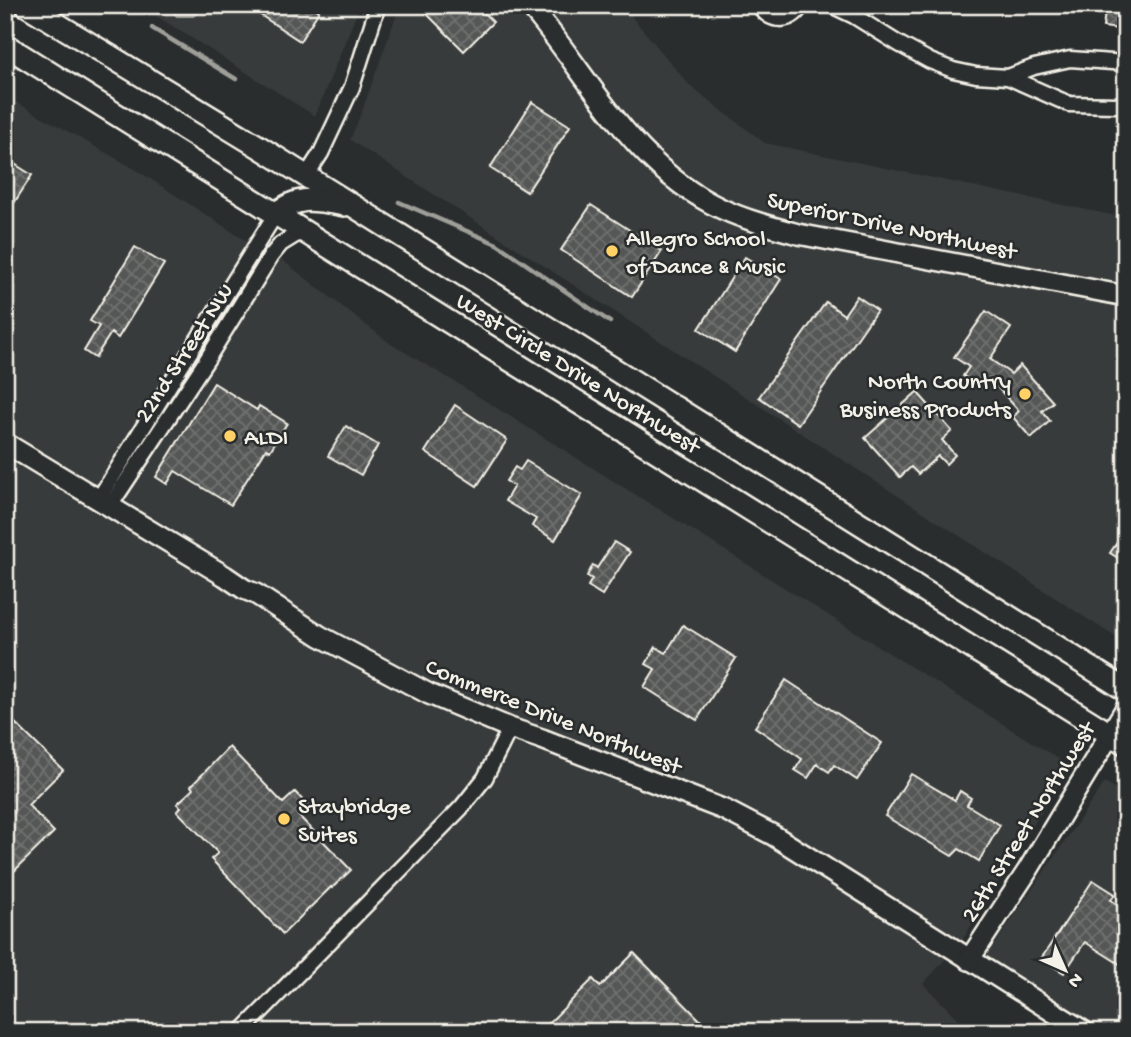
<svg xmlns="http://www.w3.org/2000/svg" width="1131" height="1037" viewBox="0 0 1131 1037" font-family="'Gochi Hand',sans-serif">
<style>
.built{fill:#373a3a}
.water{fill:url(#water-waves);stroke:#9f9f9a;stroke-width:2}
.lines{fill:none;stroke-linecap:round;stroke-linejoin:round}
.stream{stroke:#9f9f9a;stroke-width:4.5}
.building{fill:url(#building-cross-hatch);stroke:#f4f1e8;stroke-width:2}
.street-casing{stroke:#f4f1e8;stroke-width:19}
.secondary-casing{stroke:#f4f1e8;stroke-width:24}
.primary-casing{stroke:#f4f1e8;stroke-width:26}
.street{stroke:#2a2d2e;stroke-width:14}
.secondary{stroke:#2a2d2e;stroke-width:19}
.primary{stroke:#2a2d2e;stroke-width:21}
.poi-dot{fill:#ffd166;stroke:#2a2d2e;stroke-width:2.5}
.labels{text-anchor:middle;stroke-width:5;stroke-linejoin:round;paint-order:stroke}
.street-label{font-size:24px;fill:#f4f1e8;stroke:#2a2d2e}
.poi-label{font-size:24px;fill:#f4f1e8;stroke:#2a2d2e;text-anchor:start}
</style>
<defs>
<pattern id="water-waves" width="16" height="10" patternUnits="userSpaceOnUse" patternTransform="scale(1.75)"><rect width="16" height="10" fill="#676866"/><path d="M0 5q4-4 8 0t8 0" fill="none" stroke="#7d7e7c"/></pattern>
<pattern id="building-cross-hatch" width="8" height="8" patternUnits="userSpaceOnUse" patternTransform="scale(1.75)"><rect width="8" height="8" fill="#555756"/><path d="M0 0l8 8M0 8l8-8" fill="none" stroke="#6e706e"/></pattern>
</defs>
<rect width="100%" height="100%" fill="#2a2d2e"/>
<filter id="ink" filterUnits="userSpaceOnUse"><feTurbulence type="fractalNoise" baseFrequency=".0143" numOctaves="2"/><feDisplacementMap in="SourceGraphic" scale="14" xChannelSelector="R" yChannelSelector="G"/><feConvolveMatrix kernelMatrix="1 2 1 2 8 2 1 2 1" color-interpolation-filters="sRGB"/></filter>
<g filter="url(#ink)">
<g class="built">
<path d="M139,5H360L315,116Z"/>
<path d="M400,5H635L632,17L691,87L765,143L1126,218V644L350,140L362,111Z"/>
<path d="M5,96L135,169L245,240L277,256L391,344L452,380L1070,766L961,942L923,984L971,1032H5Z"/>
<path d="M1105,782L1126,795V1032H1106L986,957Z"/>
</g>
<g class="water">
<path d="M166,5H203V8L193,16H177Z"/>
<path d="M991,1022L1005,1032H969L979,1024Z"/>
</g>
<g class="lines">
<g class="stream">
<path d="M152,28L236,79"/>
<path d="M399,202L497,244L610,322"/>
</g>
</g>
<g class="building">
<path d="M245,5H311L319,11L300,41Z"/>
<path d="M418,5H476L493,22L464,51Z"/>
<path d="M1106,5H1126V30L1103,27Z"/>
<path d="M532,102L570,126L527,192L490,168Z"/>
<path d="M5,158L32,175L5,217Z"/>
<path d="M591,205L662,251L632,297L561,250Z"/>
<path d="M135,247L164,264L118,338L111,333L95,358L84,351L99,326L90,321Z"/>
<path d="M745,257L781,279L735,352L699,329Z"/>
<path d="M857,296L877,310L798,424L759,397L826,302L844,315Z"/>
<path d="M986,311L1011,328L990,359L1011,374L1020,365L1053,402L1042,411L1050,421L1031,438L1013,417L1019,411L989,378L981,388L963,376L969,367L954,357Z"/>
<path d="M214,383L257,410L259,406L287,423L270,451L266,449L231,505L175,471L167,484L156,477Z"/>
<path d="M917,392L952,431L942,440L955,455L946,464L938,456L918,474L911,467L900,477L865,438Z"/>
<path d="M455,405L507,440L477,486L425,452Z"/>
<path d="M346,426L378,445L361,475L328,456Z"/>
<path d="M526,461L582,495L555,540L532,526L536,519L505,501L514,486L506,481L515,467L520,470Z"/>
<path d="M1126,529V563L1110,553Z"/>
<path d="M614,542L630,552L602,595L588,586L592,579L587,576L593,565L597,568Z"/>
<path d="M683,625L736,658L697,720L644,687L655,669L646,664L656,647L666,653Z"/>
<path d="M786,680L882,743L857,780L834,765L829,772L817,764L808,778L795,770L802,759L755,727Z"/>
<path d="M5,713L63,770L28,805L54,832L5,880Z"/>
<path d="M229,747L283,803L295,792L309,807L299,816L351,870L332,888L331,887L283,934L211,859L218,853L177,811L181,807L177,804L193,789L191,786Z"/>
<path d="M911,774L955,800L960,791L971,798L967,805L1000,825L979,861L959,849L952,856L885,816Z"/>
<path d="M1093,880L1115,894L1111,900L1126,910V968L1085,942L1064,973L1041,959Z"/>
<path d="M634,953L712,1032H540L593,979L600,987Z"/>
</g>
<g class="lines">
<defs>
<g id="street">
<path d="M759,5C770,23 791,24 802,5"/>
<path d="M831,5L854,16L899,44L930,61L953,70L976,75L1008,77L1069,104L1116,105L1126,103"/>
<path d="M1008,77L1034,67L1070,59L1126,63"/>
<path d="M306,176L321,153L352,87L378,5"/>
<path d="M98,500L275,215"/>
<path d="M110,506L206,361L271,256L281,244L302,231"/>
<path d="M241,1032L461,808L485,778L510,728"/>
</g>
<g id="secondary">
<path d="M529,5C590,76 632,167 722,209C746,220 772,227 798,234L1126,296"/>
<path d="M5,443L225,576L244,589L256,594L320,636L429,694L510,728L542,739L725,810L773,835L1085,1032"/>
<path d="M969,960L1028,870L1126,708"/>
</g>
<g id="primary">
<path d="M26,5L261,148L1126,690"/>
<path d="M5,45L1126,744"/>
<path d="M275,215C297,194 317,200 344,205"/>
</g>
</defs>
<use href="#street" class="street-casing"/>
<use href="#secondary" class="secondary-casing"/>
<use href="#primary" class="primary-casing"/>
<use href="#street" class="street"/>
<use href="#secondary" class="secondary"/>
<use href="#primary" class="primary"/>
</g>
</g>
<g class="poi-dot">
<circle cx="612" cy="251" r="7"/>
<circle cx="1025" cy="394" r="7"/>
<circle cx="230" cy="436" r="7"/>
<circle cx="284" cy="819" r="7"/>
</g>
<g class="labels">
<g class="street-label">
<text transform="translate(892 224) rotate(12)" y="8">Superior Drive Northwest</text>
<text transform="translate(183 352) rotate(-57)" y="8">22nd Street NW</text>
<text transform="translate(579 372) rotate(32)" y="8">West Circle Drive Northwest</text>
<text transform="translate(554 715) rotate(22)" y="8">Commerce Drive Northwest</text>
<text transform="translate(1027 821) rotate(-58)" y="8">26th Street Northwest</text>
</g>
<g class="poi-label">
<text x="626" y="245">Allegro School<tspan x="626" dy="28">of Dance &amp; Music</tspan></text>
<text x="1011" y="388" text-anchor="end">North Country<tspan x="1011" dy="28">Business Products</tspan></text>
<text x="244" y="444">ALDI</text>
<text x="298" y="813">Staybridge<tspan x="298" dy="28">Suites</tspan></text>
</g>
</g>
<rect width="1131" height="1037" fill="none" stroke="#2a2d2e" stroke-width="28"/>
<rect x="14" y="14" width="1103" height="1009" fill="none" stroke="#f4f1e8" stroke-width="2.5" filter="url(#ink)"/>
<g transform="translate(1065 970) rotate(135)" stroke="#2a2d2e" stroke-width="5" paint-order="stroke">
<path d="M0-5L12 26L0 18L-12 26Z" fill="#f4f1e8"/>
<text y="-10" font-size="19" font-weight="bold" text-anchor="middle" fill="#f4f1e8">N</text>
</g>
</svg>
